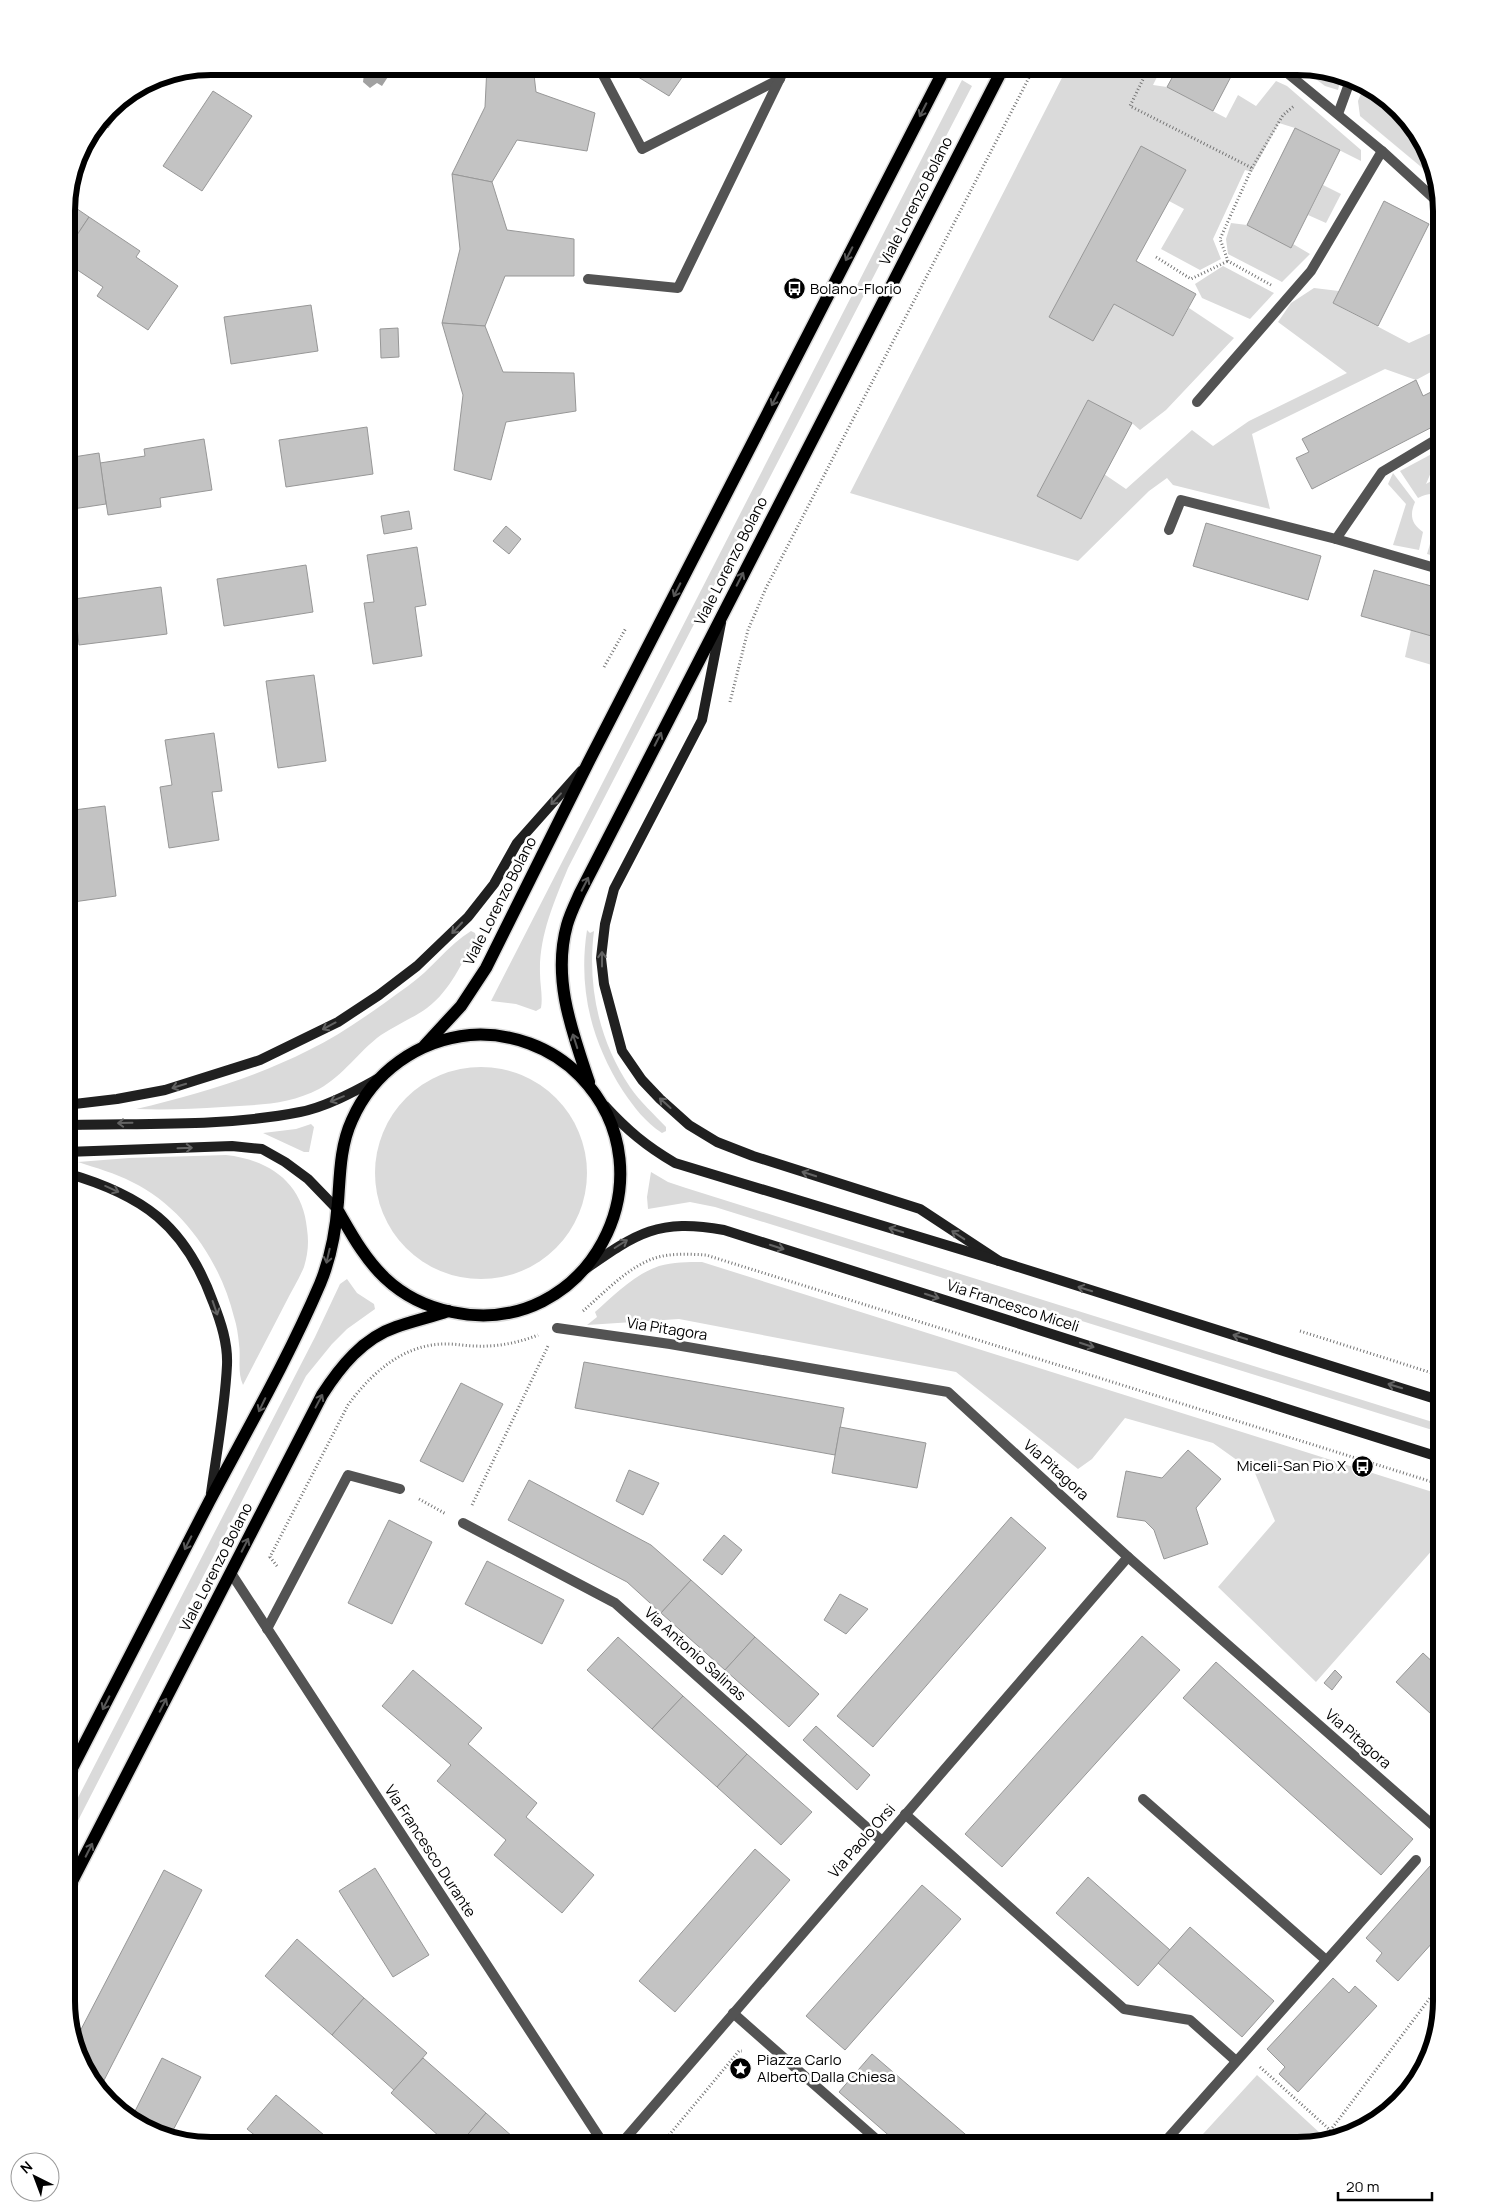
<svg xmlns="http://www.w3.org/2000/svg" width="1508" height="2212" viewBox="0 0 1508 2212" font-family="Manrope,sans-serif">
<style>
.green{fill:#dadada}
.water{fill:#a1a1a1}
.building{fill:#c3c3c3;stroke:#979797}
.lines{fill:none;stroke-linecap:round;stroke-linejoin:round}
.primary-casing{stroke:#dbdbdb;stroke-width:15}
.path{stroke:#757575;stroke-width:3;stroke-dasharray:1 2.5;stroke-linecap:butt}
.service{stroke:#535353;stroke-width:10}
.minor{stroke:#535353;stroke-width:10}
.secondary{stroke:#202020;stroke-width:10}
.primary{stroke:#000;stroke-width:12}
.oneway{stroke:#595959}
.oneway2{stroke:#636363}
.labels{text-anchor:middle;stroke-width:5;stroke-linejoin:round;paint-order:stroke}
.street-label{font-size:15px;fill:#000;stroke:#fff}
.poi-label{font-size:15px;fill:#000;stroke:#fff;text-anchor:start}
.rim{fill:none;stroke:#000;stroke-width:6}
</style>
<rect width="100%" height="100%" fill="#fff"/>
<g class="green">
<path d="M1068,66L1162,67L1153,85L1167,87L1226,118L1238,95L1256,106L1276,81L1287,86L1361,150V161L1295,128L1279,123L1252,172L1245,170L1213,239L1221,259L1200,270L1161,249L1184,209L1169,201L1141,146L1049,317L1093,341L1114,304L1173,336L1189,308L1234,338L1166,410L1140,430L1132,423L1088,400L1037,496L1081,519L1104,474L1126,489L1192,430L1213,446L1249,421L1347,373L1278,322L1291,303L1314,288L1339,291L1333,303L1409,343L1442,328V366L1416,380L1385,369L1252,434L1270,509L1173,485L1167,478L1149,491L1078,561L850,493Z"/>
<path d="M1300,67H1306L1341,78L1338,90L1325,86Z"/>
<path d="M962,80L972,86L568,868C554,902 539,936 540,973C540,985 543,996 541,1008L536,1011L516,1004L491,1001Z"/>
<path d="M1364,86L1377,90L1423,139L1432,176L1360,116L1358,101Z"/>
<path d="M1323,185L1341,194L1326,223L1308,215Z"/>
<path d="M1231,223L1247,225L1291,248L1293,244L1310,254L1282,282L1228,254L1226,239Z"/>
<path d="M1223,266L1274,293L1250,319L1202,298L1195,284Z"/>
<path d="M1441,449L1426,484L1442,475V497C1433,492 1427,494 1418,498L1400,471Z"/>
<path d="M1393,473L1415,502C1409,516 1412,524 1423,532L1419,550L1393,545L1406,504L1388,484Z"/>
<path d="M1442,530V558L1427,554L1433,534Z"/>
<path d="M1411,630L1442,639V668L1405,657Z"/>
<path d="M587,930L590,933L594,931C587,986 599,1041 630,1087C640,1102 654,1114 666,1127V1131L662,1133C645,1122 634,1107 623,1091C591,1041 578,988 587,930Z"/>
<path d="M471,931L475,933L476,937C462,962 451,990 427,1008C413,1018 396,1025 381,1035C359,1051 343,1076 319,1089C289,1105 255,1105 223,1107C193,1109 165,1110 136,1109C195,1095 254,1078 309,1050C344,1033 376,1009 408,986C431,970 448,945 471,931Z"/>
<circle cx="481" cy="1173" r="106"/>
<path d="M311,1124L314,1127L309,1152H304L263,1133L296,1129Z"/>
<path d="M226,1155C270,1160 303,1183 307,1229C309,1242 308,1254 304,1267C299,1279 291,1292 285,1304C271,1331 257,1358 243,1385C237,1372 241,1357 239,1344C238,1335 237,1326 234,1317C221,1263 184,1207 132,1182C115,1173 96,1168 78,1162L129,1158Z"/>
<path d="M651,1172L668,1182L686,1188L1442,1425V1433L715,1207L690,1202L648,1209L647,1197Z"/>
<path d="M702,1262L1442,1495V1539L1316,1682L1218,1587L1275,1521L1255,1473L1213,1443L1125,1418L1092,1459L1078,1469L956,1372L679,1319L587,1325L597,1317L595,1312C613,1296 635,1274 659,1266C673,1262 688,1262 702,1262Z"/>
<path d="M347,1279L357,1293L374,1304L375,1309L347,1329L332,1344L306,1376L66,1844V1821L315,1337L340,1284Z"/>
<path d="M1257,2075L1321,2134L1316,2141L1297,2146H1257L1243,2137L1229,2136L1213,2143L1203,2134Z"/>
</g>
<path class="water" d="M362,66H395L382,86L377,83L370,88L363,82L364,74L359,71Z"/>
<g class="building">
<path d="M487,66H533L536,92L595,113L587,151L517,140L492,182L452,174L485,107Z"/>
<path d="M639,66H690L669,96L635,75Z"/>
<path d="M1178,67H1236L1213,111L1167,87Z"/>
<path d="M213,91L252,116L202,191L163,166Z"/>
<path d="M131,94L108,128L100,122L109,108Z"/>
<path d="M1295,128L1340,150L1291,248L1247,225Z"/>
<path d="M1141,146L1186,170L1136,261L1196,294L1173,336L1114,304L1093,341L1049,317Z"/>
<path d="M452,174L492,182L507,230L574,239V276H505L485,326L442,323L460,249Z"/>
<path d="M1384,201L1429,224L1378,326L1333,303Z"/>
<path d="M67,202L89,217L67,250Z"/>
<path d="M89,217L140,251L136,257L178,286L148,330L97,296L103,287L67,263V250Z"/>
<path d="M311,305L318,351L231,364L224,317Z"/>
<path d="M442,323L485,326L503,372L574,373L576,411L506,422L491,480L454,470L463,395Z"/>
<path d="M398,328L399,357L381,358L380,329Z"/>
<path d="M1416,380L1423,396L1437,389L1442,398V422L1312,489L1296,458L1309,452L1302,439Z"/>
<path d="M1088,400L1132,423L1081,519L1037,496Z"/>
<path d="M367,427L373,474L286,487L279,440Z"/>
<path d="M204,439L212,490L160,498L161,507L108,515L100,463L145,456L144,449Z"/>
<path d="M99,453L106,504L66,510L67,458Z"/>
<path d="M409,511L412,529L384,534L381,516Z"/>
<path d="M1206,523L1321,556L1308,600L1193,566Z"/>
<path d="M506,526L521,539L509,554L493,541Z"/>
<path d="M417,547L426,605L415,607L422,656L373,664L364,603L374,602L367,555Z"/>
<path d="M306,565L313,612L224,626L217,579Z"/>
<path d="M1374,570L1442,589V639L1361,616Z"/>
<path d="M161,587L167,634L79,645L74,599Z"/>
<path d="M314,675L326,761L278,768L266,681Z"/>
<path d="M214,733L222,791L212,792L219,840L169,848L160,787L172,785L165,740Z"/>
<path d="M105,806L116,896L66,903V811Z"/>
<path d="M584,1362L844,1408L835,1455L575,1408Z"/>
<path d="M461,1383L503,1404L463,1482L420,1461Z"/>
<path d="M840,1427L926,1443L917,1488L832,1473Z"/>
<path d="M1188,1450L1221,1479L1196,1508L1208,1544L1164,1559L1154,1530L1145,1521L1117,1517L1126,1471L1162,1478Z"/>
<path d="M629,1470L659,1483L643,1515L616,1501Z"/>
<path d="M529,1480L651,1545L691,1580L661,1613L627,1582L508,1520Z"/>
<path d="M1011,1517L1046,1548L873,1747L837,1716Z"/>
<path d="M389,1520L432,1542L392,1624L348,1603Z"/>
<path d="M724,1535L742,1550L722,1575L703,1560Z"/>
<path d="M487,1561L564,1600L542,1644L465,1604Z"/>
<path d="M691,1580L755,1637L725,1670L661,1613Z"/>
<path d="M840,1594L868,1609L846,1634L824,1620Z"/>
<path d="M1142,1636L1180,1670L1002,1867L965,1834Z"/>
<path d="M618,1637L683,1696L652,1729L587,1670Z"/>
<path d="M755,1637L819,1694L789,1727L725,1670Z"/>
<path d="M1423,1653L1438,1667L1442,1663V1724L1396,1682Z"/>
<path d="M1216,1662L1413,1839L1381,1875L1183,1698Z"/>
<path d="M413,1670L482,1728L468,1744L537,1803L526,1817L594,1875L562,1913L494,1855L506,1840L437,1781L451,1765L382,1706Z"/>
<path d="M1335,1670L1342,1677L1332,1690L1324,1683Z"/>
<path d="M683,1696L747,1754L717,1787L652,1729Z"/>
<path d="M816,1726L870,1775L857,1790L803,1740Z"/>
<path d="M747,1754L812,1812L781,1845L717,1787Z"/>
<path d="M755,1849L790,1880L675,2012L639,1981Z"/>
<path d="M1430,1866L1442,1876V1932L1398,1981L1376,1961L1382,1953L1366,1938Z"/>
<path d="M375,1868L429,1955L393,1977L339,1891Z"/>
<path d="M164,1870L202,1890L100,2088L85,2073L76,2039Z"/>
<path d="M1088,1877L1170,1950L1138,1986L1056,1913Z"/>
<path d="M922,1885L961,1919L845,2050L806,2016Z"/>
<path d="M1190,1927L1274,2001L1242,2037L1158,1963Z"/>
<path d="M297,1939L364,1998L332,2035L265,1976Z"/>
<path d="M1333,1978L1349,1993L1355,1986L1377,2006L1298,2092L1279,2074L1285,2067L1267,2049Z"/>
<path d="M364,1998L427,2053L394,2090L332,2035Z"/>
<path d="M872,2054L979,2146H901L839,2092Z"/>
<path d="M162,2058L201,2077L170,2136L138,2126L131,2119Z"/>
<path d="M423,2058L486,2113L458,2146H450L391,2093Z"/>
<path d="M276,2095L336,2145H267L247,2129Z"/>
<path d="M486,2113L523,2146H458Z"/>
</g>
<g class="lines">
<defs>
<g id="primary">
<path d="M425,1045L461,1006L486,968L588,763L946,66"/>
<path d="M589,1082C572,1031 552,979 567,925C570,914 575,904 580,893L1004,66"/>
<path d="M66,1780C114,1687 161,1594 209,1502C247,1430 288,1359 320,1284C330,1260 336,1229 338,1202C340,1175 340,1146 352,1120C373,1072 418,1040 470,1035C510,1032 552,1047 580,1076C676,1175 587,1341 452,1312C427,1307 403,1295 385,1278C364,1258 351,1233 337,1209"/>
<path d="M66,1893L322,1395C340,1367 363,1338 396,1327C413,1321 431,1317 448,1311"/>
</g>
</defs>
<use href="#primary" class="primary-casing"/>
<g class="path">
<path d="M1149,67L1130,106L1252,168"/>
<path d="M1156,257L1191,279L1228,261"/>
<path d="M1271,285L1228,261L1220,239L1252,168L1283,115L1294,106"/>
<path d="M604,667L626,628"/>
<path d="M730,702L748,630L766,588L1035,66"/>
<path d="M583,1311C605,1292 628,1267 655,1258C671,1253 689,1254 706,1255L1442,1485"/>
<path d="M1300,1331L1432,1373"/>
<path d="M419,1499L446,1514"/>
<path d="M472,1505L548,1346"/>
<path d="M277,1566L270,1557L348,1405C372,1372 405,1343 448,1344C457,1344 466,1346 475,1346C497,1347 518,1343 538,1335"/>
<path d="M1260,2067L1330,2130"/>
<path d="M1324,2139L1442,1982"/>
<path d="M1194,2140L1201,2146"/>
<path d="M559,2145V2146"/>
<path d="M660,2146L739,2051H742"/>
<path d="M1230,2146H1233"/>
</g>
<g class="service">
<path d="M607,66L603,75L642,149L780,79"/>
<path d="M1280,67L1382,151"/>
<path d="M1338,114L1350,81"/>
<path d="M588,279L678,288L786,66"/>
<path d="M1197,402L1311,271L1382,151L1440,204"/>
<path d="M1169,530L1181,500L1336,539L1442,570"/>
<path d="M1336,539L1382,472L1442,436"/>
<path d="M267,1629L348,1475L400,1489"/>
<path d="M1143,1799L1326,1960"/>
<path d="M905,1814L1124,2009L1190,2020L1236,2061"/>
<path d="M1161,2146L1416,1860"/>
</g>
<g class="minor">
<path d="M557,1328L670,1344L948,1392L1128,1557L1442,1833"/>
<path d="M463,1523L615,1603L882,1841"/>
<path d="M231,1573L605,2146"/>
<path d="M733,2013L884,2146"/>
<path d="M619,2146L1128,1557"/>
</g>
<g class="secondary">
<path d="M721,623L702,720L614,889L605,924L601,958L604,984L622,1051L642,1080L660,1099L689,1125L717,1142L753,1156L920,1209L999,1261"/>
<path d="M66,1105L117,1099L165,1090L260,1060L338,1022L379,995L417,966L468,917L494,884L517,843L581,771"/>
<path d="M605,1106C627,1130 646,1146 675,1163L999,1261L1442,1401"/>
<path d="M66,1125C144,1123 224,1127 300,1112C326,1107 354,1092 377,1079"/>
<path d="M66,1152L232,1146L262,1149L285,1162L308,1179L337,1209"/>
<path d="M66,1173C143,1195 185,1225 213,1302C221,1322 228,1343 227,1365C225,1407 217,1451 211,1493"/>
<path d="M584,1270C637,1233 658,1218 724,1230L1442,1458"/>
<path d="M1413,2083L1423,2069"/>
</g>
<use href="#primary" class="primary"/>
</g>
<defs><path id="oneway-shaft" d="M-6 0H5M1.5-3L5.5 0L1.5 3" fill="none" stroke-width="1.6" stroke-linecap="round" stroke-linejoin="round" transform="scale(1.25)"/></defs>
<g class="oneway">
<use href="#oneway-shaft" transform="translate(923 110) rotate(117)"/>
<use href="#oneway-shaft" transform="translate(849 254) rotate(117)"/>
<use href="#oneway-shaft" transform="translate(775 399) rotate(117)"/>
<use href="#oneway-shaft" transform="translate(740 579) rotate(-63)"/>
<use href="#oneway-shaft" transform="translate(677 590) rotate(117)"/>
<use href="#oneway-shaft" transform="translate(658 739) rotate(-63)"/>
<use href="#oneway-shaft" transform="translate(585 884) rotate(-63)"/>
<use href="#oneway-shaft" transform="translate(575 1041) rotate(-108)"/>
<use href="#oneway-shaft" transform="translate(328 1256) rotate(103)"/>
<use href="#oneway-shaft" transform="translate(319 1401) rotate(-62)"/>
<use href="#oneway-shaft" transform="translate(262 1405) rotate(116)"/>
<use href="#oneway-shaft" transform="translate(188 1543) rotate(117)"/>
<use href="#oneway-shaft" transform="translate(245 1545) rotate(-63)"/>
<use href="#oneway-shaft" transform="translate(106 1703) rotate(117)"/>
<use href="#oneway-shaft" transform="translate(163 1705) rotate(-63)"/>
<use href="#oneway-shaft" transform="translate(89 1850) rotate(-63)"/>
</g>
<g class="oneway2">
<use href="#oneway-shaft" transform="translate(556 799) rotate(132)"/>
<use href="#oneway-shaft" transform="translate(457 928) rotate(133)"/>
<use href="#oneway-shaft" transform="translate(602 959) rotate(-90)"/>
<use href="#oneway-shaft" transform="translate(329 1026) rotate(152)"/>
<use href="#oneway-shaft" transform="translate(179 1086) rotate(163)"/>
<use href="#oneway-shaft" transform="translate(337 1099) rotate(158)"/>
<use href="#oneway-shaft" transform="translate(665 1103) rotate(-138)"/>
<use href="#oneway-shaft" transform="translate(125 1123) rotate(179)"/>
<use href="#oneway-shaft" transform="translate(185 1148) rotate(-2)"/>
<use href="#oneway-shaft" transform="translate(809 1174) rotate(-162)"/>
<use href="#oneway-shaft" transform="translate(112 1189) rotate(24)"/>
<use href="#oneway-shaft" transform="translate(896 1230) rotate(-163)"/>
<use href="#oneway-shaft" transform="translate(958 1235) rotate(-147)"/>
<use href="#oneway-shaft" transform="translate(621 1244) rotate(-32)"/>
<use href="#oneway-shaft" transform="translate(777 1247) rotate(18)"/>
<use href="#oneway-shaft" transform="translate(1085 1289) rotate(-163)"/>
<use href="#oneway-shaft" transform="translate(932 1296) rotate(18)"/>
<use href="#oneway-shaft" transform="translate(215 1308) rotate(71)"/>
<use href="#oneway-shaft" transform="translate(1240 1337) rotate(-163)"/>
<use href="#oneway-shaft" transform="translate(1087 1345) rotate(18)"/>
<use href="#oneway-shaft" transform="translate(1395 1386) rotate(-163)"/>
</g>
<defs>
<symbol id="bus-disc" viewBox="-11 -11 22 22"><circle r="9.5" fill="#000" stroke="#fff"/><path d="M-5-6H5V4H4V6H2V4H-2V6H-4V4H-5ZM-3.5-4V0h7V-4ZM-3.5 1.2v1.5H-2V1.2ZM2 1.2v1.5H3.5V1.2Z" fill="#fff"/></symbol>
<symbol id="sight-disc" viewBox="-11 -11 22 22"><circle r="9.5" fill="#000" stroke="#fff"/><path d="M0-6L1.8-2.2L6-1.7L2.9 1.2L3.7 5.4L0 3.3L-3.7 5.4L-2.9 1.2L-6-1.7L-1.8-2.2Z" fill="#fff"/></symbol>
</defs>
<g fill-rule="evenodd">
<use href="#bus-disc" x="782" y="276" width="25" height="25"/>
<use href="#bus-disc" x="1350" y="1454" width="25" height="25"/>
<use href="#sight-disc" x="728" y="2056" width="25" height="25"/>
</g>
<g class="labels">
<g class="street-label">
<text transform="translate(916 201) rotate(-63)" y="5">Viale Lorenzo Bolano</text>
<text transform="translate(731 561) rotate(-63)" y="5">Viale Lorenzo Bolano</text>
<text transform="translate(500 901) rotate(-63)" y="5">Viale Lorenzo Bolano</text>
<text transform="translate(1013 1306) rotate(18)" y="5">Via Francesco Miceli</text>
<text transform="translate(667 1329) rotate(9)" y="5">Via Pitagora</text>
<text transform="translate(1056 1470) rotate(42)" y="5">Via Pitagora</text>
<text transform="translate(216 1567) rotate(-63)" y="5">Viale Lorenzo Bolano</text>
<text transform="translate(695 1654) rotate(42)" y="5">Via Antonio Salinas</text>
<text transform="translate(1358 1739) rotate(41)" y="5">Via Pitagora</text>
<text transform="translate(862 1841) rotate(-49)" y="5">Via Paolo Orsi</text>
<text transform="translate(430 1851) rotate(57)" y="5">Via Francesco Durante</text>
</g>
<g class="poi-label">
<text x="810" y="294">Bolano-Florio</text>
<text x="1346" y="1471" text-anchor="end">Miceli-San Pio X</text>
<text x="757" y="2065">Piazza Carlo<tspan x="757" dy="17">Alberto Dalla Chiesa</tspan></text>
</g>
</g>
<path d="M0 0H1508V2212H0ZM211 75H1297A136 136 0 0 1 1433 211V2001A136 136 0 0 1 1297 2137H211A136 136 0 0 1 75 2001V211A136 136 0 0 1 211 75Z" fill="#fff" fill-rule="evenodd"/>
<path class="rim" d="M211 75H1297A136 136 0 0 1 1433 211V2001A136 136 0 0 1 1297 2137H211A136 136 0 0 1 75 2001V211A136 136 0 0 1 211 75Z"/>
<g transform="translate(35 2177) rotate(318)"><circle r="24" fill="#ffffff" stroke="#999999"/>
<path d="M0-4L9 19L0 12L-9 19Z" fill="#000000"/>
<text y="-8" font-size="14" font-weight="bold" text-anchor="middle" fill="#000000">N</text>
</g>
<path d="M1338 2192v8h94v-8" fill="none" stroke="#000000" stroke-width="2.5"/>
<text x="1346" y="2192" font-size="15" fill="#000000" stroke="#ffffff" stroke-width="4" paint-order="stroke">20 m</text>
</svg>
